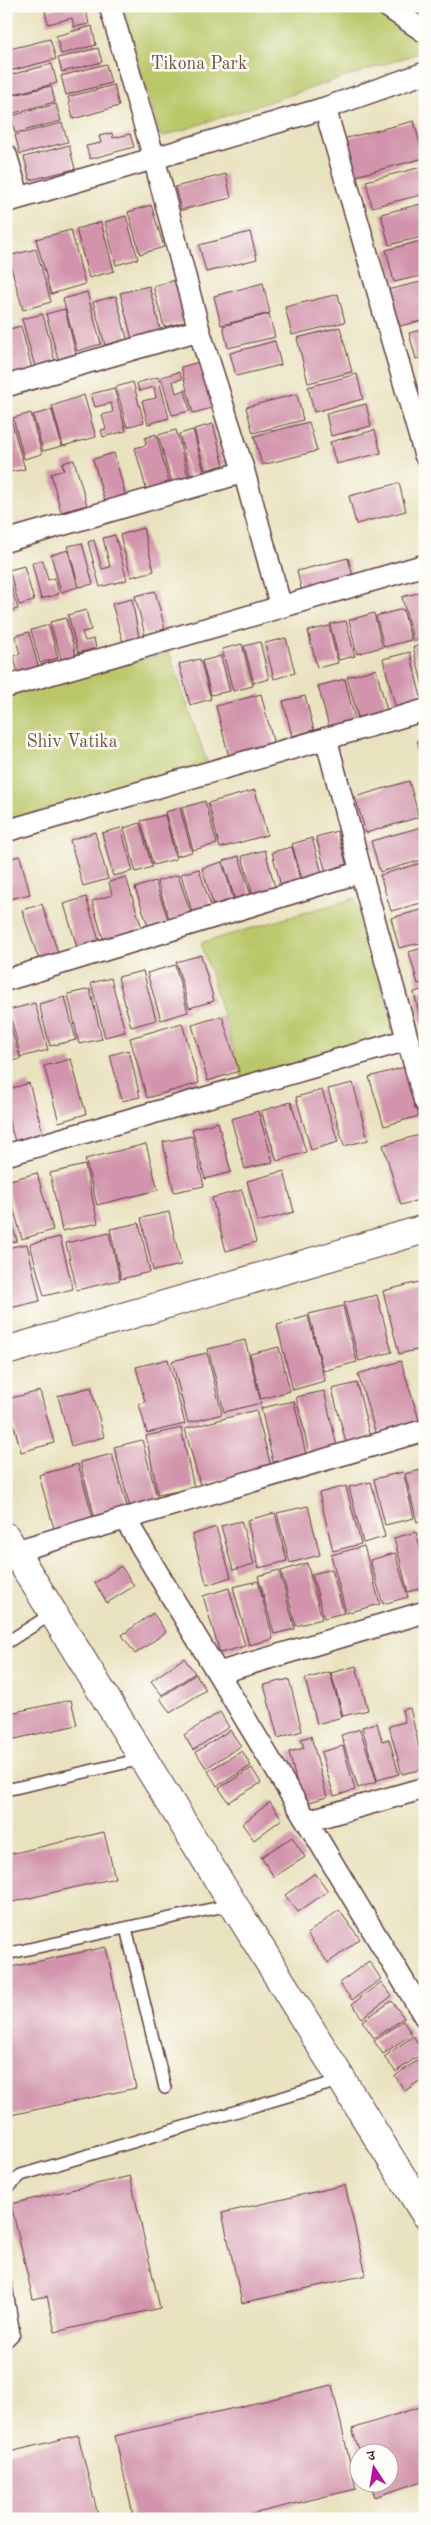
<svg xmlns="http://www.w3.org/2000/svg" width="431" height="2525" font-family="'Old Standard TT','Noto Serif Devanagari',serif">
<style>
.green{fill:#bac769;stroke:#82734a}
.building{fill:#d294ac}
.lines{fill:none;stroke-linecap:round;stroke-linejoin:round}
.service-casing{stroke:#623c41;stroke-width:14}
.minor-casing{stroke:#623c41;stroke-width:24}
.tertiary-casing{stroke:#623c41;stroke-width:30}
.service{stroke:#fff;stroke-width:11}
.minor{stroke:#fff;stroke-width:21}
.tertiary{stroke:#fff;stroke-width:28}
.labels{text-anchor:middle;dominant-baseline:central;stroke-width:5;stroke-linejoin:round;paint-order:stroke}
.park-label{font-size:18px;fill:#6c513e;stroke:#fdfcf7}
</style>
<rect width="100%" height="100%" fill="#fdfcf7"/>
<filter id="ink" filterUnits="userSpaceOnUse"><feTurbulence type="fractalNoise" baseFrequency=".02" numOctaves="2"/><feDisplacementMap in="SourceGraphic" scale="10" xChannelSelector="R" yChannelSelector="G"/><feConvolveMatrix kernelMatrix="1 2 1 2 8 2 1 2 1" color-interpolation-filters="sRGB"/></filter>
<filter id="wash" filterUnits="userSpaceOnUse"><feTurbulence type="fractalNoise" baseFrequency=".0096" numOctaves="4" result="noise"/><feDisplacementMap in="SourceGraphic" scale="20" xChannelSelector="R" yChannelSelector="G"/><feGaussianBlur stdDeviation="1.12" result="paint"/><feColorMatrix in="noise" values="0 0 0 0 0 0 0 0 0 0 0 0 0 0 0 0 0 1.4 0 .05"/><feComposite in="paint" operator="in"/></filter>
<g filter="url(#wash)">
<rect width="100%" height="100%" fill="#e9e2bf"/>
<path class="green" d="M119 6H377L425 38V51L161 137Z
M169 652 208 765 6 821V697Z
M355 898 396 1034 243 1080 201 943Z"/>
<g id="blocks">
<path class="building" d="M65 6H85L89 24 74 27 72 18 48 24 45 11Z
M92 26 96 45 61 54 56 36Z
M50 39 56 59 6 72V50Z
M98 48 102 62 62 72 58 58Z
M52 64 57 83 10 95 6 76Z
M106 64 111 83 66 95 61 76Z
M114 85 119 106 73 119 68 97Z
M51 86 55 102 10 114 6 97Z
M56 104 61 121 15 133 11 116Z
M414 121 424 158 352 177 343 139Z
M62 123 68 142 20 154 15 135Z
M112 133 113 138 130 134 134 147 90 159 86 146 101 143 99 136Z
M69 145 75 169 30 180 24 157Z
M422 167 425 194 372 207 366 181Z
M226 174 231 198 181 210 175 187Z
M425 203V236L389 245 381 214Z
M151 205 164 247 140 254 128 212Z
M126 216 138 259 116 265 105 222Z
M101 222 114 271 89 278 76 229Z
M71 230 85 284 51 294 36 239Z
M250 232 257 259 206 272 199 245Z
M425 240V275L394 282 386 250Z
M36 249 51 302 23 310 8 256Z
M180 279 192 320 164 327 153 286Z
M425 281V320L396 327 387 290Z
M263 283 270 313 221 325 214 296Z
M149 286 161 332 132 339 120 293Z
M87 292 101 344 77 351 63 299Z
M338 294 345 322 292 335 285 307Z
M116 296 127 339 105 345 93 302Z
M65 309 76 354 58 359 46 314Z
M43 314 55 362 35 367 22 319Z
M269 314 275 337 228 348 223 326Z
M21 326 33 373 6 380V330Z
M340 327 352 372 308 383 297 338Z
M425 329V356L416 359 409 333Z
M275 341 281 365 236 376 230 353Z
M425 360V377H424L420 361Z
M199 362 212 408 193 413 181 367Z
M179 372 182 379 173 381 176 393 185 390 190 411 172 415 161 377Z
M357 374 363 399 314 412 308 387Z
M158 377 169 418 148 424 142 401 156 398 154 387 139 391 137 383Z
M133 382 144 422 127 427 116 387Z
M114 388 126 431 103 437 101 430 106 429 102 415 113 412 111 403 95 407 91 394Z
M297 394 303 420 253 433 246 407Z
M84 395 96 437 63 446 52 406Z
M366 404 371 426 331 436 326 414Z
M52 410 62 446 43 451 33 415Z
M31 413 42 454 24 459 13 418Z
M11 420 25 469 6 473V421Z
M309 422 317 451 262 465 254 436Z
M213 424 224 465 205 470 194 429Z
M176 430 189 480 172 484 158 435Z
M193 430 204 472 190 475 179 434Z
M375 430 381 453 336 464 330 442Z
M156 434 170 486 147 492 135 448 146 445 145 438Z
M114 453 127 500 106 506 93 459Z
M74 460 87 505 61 512 51 474 64 470 62 463Z
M399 483 406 511 356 524 349 496Z
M143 528 154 571 131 577 120 535Z
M115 535 127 580 100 587 88 542 94 540 102 569 110 567 103 538Z
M82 543 93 584 79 587 68 546Z
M68 550 78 587 61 592 51 555Z
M348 558 355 583 303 596 297 571Z
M43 560 48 580 55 578 59 594 41 599 32 563Z
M24 566 34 601 19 605 9 570Z
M6 570 18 609 6 612Z
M155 591 165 629 145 635 135 596Z
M425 591V638L413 641 402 597Z
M132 599 139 638 123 642 112 604Z
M403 609 411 640 384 647 376 616Z
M86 610 91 630 82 632 85 641 94 639 96 648 78 653 68 615Z
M374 613 382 647 357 654 349 620Z
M66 618 76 655 61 659 50 622Z
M346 621 355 656 339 660 330 624Z
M49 625 58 658 40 663 31 630Z
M329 626 338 663 317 668 308 631Z
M29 632 39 669 18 674 14 656 20 654 15 636Z
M286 638 295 673 274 679 265 643Z
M260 642 269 679 254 683 244 646Z
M242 644 253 686 233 691 222 649Z
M425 644V690H424L413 647Z
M410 652 422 702 396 709 383 659Z
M6 654 13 674 6 676Z
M221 656 230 691 211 695 202 661Z
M200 659 211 699 190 705 179 664Z
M376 669 387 711 358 718 347 677Z
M345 679 355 720 329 727 318 686Z
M261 694 274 745 229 757 216 706Z
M305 696 314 730 292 736 283 701Z
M425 738V767H424L417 740Z
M409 781 419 817 366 833 355 797Z
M255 790 267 835 220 848 208 803Z
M205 801 217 844 193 850 182 808Z
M180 808 192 852 177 856 165 812Z
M165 815 176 859 153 865 141 821Z
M140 823 152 867 136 872 124 828Z
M425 826V859L380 872 371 841Z
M121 828 133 871 113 876 102 833Z
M337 831 348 870 327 876 316 837Z
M95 832 108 879 83 886 70 840Z
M312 838 323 877 303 883 292 844Z
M292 847 301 884 282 890 272 852Z
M265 850 276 891 253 897 242 856Z
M20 856 30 894 6 900V859Z
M239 856 251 896 235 900 223 861Z
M222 862 234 900 214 907 202 868Z
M425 862V902L391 911 380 875Z
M199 869 211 907 192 912 181 874Z
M178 875 191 914 170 921 157 881Z
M126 877 142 928 104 942 92 901 112 895 109 882Z
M155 881 169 922 149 929 135 888Z
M86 897 99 941 77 947 64 904Z
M42 904 58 953 39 960 22 910Z
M425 909V942L399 948 391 918Z
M425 947V982L418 984 409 952Z
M201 955 214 1001 189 1008 176 962Z
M175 965 188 1012 161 1020 147 973Z
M143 971 156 1020 131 1027 118 977Z
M111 978 125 1032 105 1037 91 983Z
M90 989 102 1039 79 1044 68 994Z
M425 989V1021L421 1022 414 992Z
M65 997 76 1040 50 1046 39 1004Z
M35 1003 48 1050 21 1057 9 1010Z
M6 1009 20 1059 6 1063Z
M222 1016 239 1071 208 1081 192 1025Z
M182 1023 199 1083 147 1098 130 1038Z
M129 1050 140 1097 122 1101 110 1055Z
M71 1059 86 1114 59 1122 44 1066Z
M405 1067 419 1116 384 1126 369 1077Z
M29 1083 43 1133 15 1141 6 1112V1090Z
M353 1083 368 1140 344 1146 328 1089Z
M322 1090 338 1142 311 1150 296 1097Z
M291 1102 306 1152 277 1161 261 1111Z
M258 1111 273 1162 245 1169 231 1119Z
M218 1122 231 1172 205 1179 192 1129Z
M423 1134 425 1141V1198L401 1205 383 1145Z
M192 1136 204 1186 174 1192 163 1142Z
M146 1144 158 1190 97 1205 85 1159Z
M85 1165 98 1223 62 1231 50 1173Z
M284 1171 294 1212 258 1222 247 1181Z
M37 1173 53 1230 22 1239 6 1181Z
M242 1190 256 1242 226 1251 212 1198Z
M6 1203 17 1241 6 1244Z
M169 1212 181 1265 153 1271 141 1218Z
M139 1223 150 1272 121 1279 110 1229Z
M109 1233 120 1280 77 1290 66 1243Z
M60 1237 73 1289 44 1296 30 1244Z
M27 1244 40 1301 6 1309V1248Z
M419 1282 425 1306V1348L399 1354 383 1291Z
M377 1295 392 1352 359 1361 344 1303Z
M343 1306 357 1362 323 1371 309 1314Z
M308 1316 325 1381 293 1390 277 1325Z
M245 1340 261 1403 224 1412 208 1349Z
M279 1347 290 1391 261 1399 250 1354Z
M207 1353 222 1414 188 1423 172 1361Z
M168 1359 185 1424 147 1433 139 1404 145 1402 136 1367Z
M401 1361 419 1420 376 1434 358 1374Z
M357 1383 370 1437 346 1443 332 1389Z
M91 1387 104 1437 71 1446 58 1396Z
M40 1391 54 1443 21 1452 7 1399Z
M324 1391 337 1446 309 1453 296 1397Z
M294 1401 306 1455 273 1462 261 1408Z
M256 1410 271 1466 200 1485 185 1429Z
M181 1428 194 1488 158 1495 146 1436Z
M142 1440 158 1501 130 1508 114 1447Z
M112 1454 128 1510 95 1518 80 1462Z
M78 1464 94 1521 55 1532 39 1475Z
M425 1469V1520L417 1522 405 1474Z
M403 1472 414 1518 385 1525 374 1479Z
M371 1482 385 1537 363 1543 349 1487Z
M346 1486 361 1544 333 1551 319 1493Z
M308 1506 320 1555 290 1563 277 1513Z
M275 1513 287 1561 259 1568 247 1520Z
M241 1521 254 1564 233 1570 221 1526Z
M216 1527 231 1577 207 1585 192 1535Z
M416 1532 425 1565V1587L408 1592 394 1538Z
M364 1546 380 1604 346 1613 331 1555Z
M395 1553 408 1597 383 1604 370 1560Z
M307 1563 322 1619 296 1626 281 1571Z
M121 1566 134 1586 107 1603 95 1583Z
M332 1569 344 1613 324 1618 312 1574Z
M279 1570 295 1629 274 1634 258 1576Z
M258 1581 273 1639 249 1645 233 1587Z
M229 1588 245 1646 220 1653 203 1596Z
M153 1613 166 1632 135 1654 122 1635Z
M184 1658 195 1673 162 1695 151 1681Z
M356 1666 368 1710 343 1716 331 1673Z
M330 1672 342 1717 317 1724 305 1679Z
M196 1674 206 1690 170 1713 160 1698Z
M289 1679 302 1731 278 1738 264 1685Z
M71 1700 77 1725 6 1741V1714Z
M410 1708 424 1769 402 1774 389 1726 405 1722 402 1710Z
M220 1712 229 1727 193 1750 184 1735Z
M377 1723 382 1741 389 1739 399 1774 377 1780 362 1727Z
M360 1729 377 1782 358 1788 341 1735Z
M230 1730 241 1746 206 1768 196 1752Z
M311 1736 327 1797 302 1804 289 1752 304 1748 301 1739Z
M343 1746 355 1790 334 1796 321 1752Z
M242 1751 251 1766 217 1786 208 1771Z
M252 1768 261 1783 228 1802 219 1788Z
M270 1802 282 1819 254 1840 242 1824Z
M104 1832 115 1878 8 1903 6 1855Z
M292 1837 305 1857 274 1877 261 1857Z
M315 1873 328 1891 298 1912 285 1895Z
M339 1910 360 1939 328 1963 307 1934Z
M106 1947 136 2088 6 2116V1968Z
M369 1961 381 1979 352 2000 339 1983Z
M381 1982 392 1996 362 2018 352 2004Z
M392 2001 404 2018 374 2038 362 2021Z
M403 2021 412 2034 383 2054 374 2041Z
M413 2036 424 2052 396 2072 384 2057Z
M425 2055V2077L405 2091 395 2076Z
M130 2176 160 2308 55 2332 47 2296 33 2299 11 2204Z
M345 2185 366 2275 242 2303 222 2213Z
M332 2385 356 2489 231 2519H134L115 2436Z
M425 2405V2480L375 2497 370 2482H388V2452H360L352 2429Z
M78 2435 99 2519H6V2453Z
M392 2512 394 2519H367V2518Z"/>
</g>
</g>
<g filter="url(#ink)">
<use href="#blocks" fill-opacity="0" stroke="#623c41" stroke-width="1"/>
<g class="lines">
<defs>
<path id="service" d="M6 1643 53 1613
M6 1790 142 1759
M126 1928 165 2088
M6 1954 234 1904
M6 2190 21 2175 342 2080
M6 2285 14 2334 6 2342"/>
<path id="minor" d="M110 6 154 158 199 330 244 472 281 607
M387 6 425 32
M325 108 425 455
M6 155 19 198
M6 202 325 108 425 73
M6 386 199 330
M6 541 244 472
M6 687 425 565
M326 738 361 872 425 1102
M6 831 425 710
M6 980 361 872
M6 1155 407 1040
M125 1519 425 2017
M16 1551 425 1430
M218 1673 425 1612
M307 1821 425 1788"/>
<path id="tertiary" d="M6 1351 425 1229
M6 1537 425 2214"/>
</defs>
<use href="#service" class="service-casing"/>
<use href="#minor" class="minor-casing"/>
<use href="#tertiary" class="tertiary-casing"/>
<use href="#service" class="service"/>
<use href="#minor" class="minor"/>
<use href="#tertiary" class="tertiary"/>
</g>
</g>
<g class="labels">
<g class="park-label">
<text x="199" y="64">Tikona Park</text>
<text x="72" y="742">Shiv Vatika</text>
</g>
</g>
<rect width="431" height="2525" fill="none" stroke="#fdfcf7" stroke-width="25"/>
<g transform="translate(374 2468) rotate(348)"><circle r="24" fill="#fdfcf7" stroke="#b5a4a5"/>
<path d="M0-4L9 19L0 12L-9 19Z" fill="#b5179e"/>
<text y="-8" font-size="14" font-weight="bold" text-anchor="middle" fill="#4a1f2b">उ</text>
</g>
</svg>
